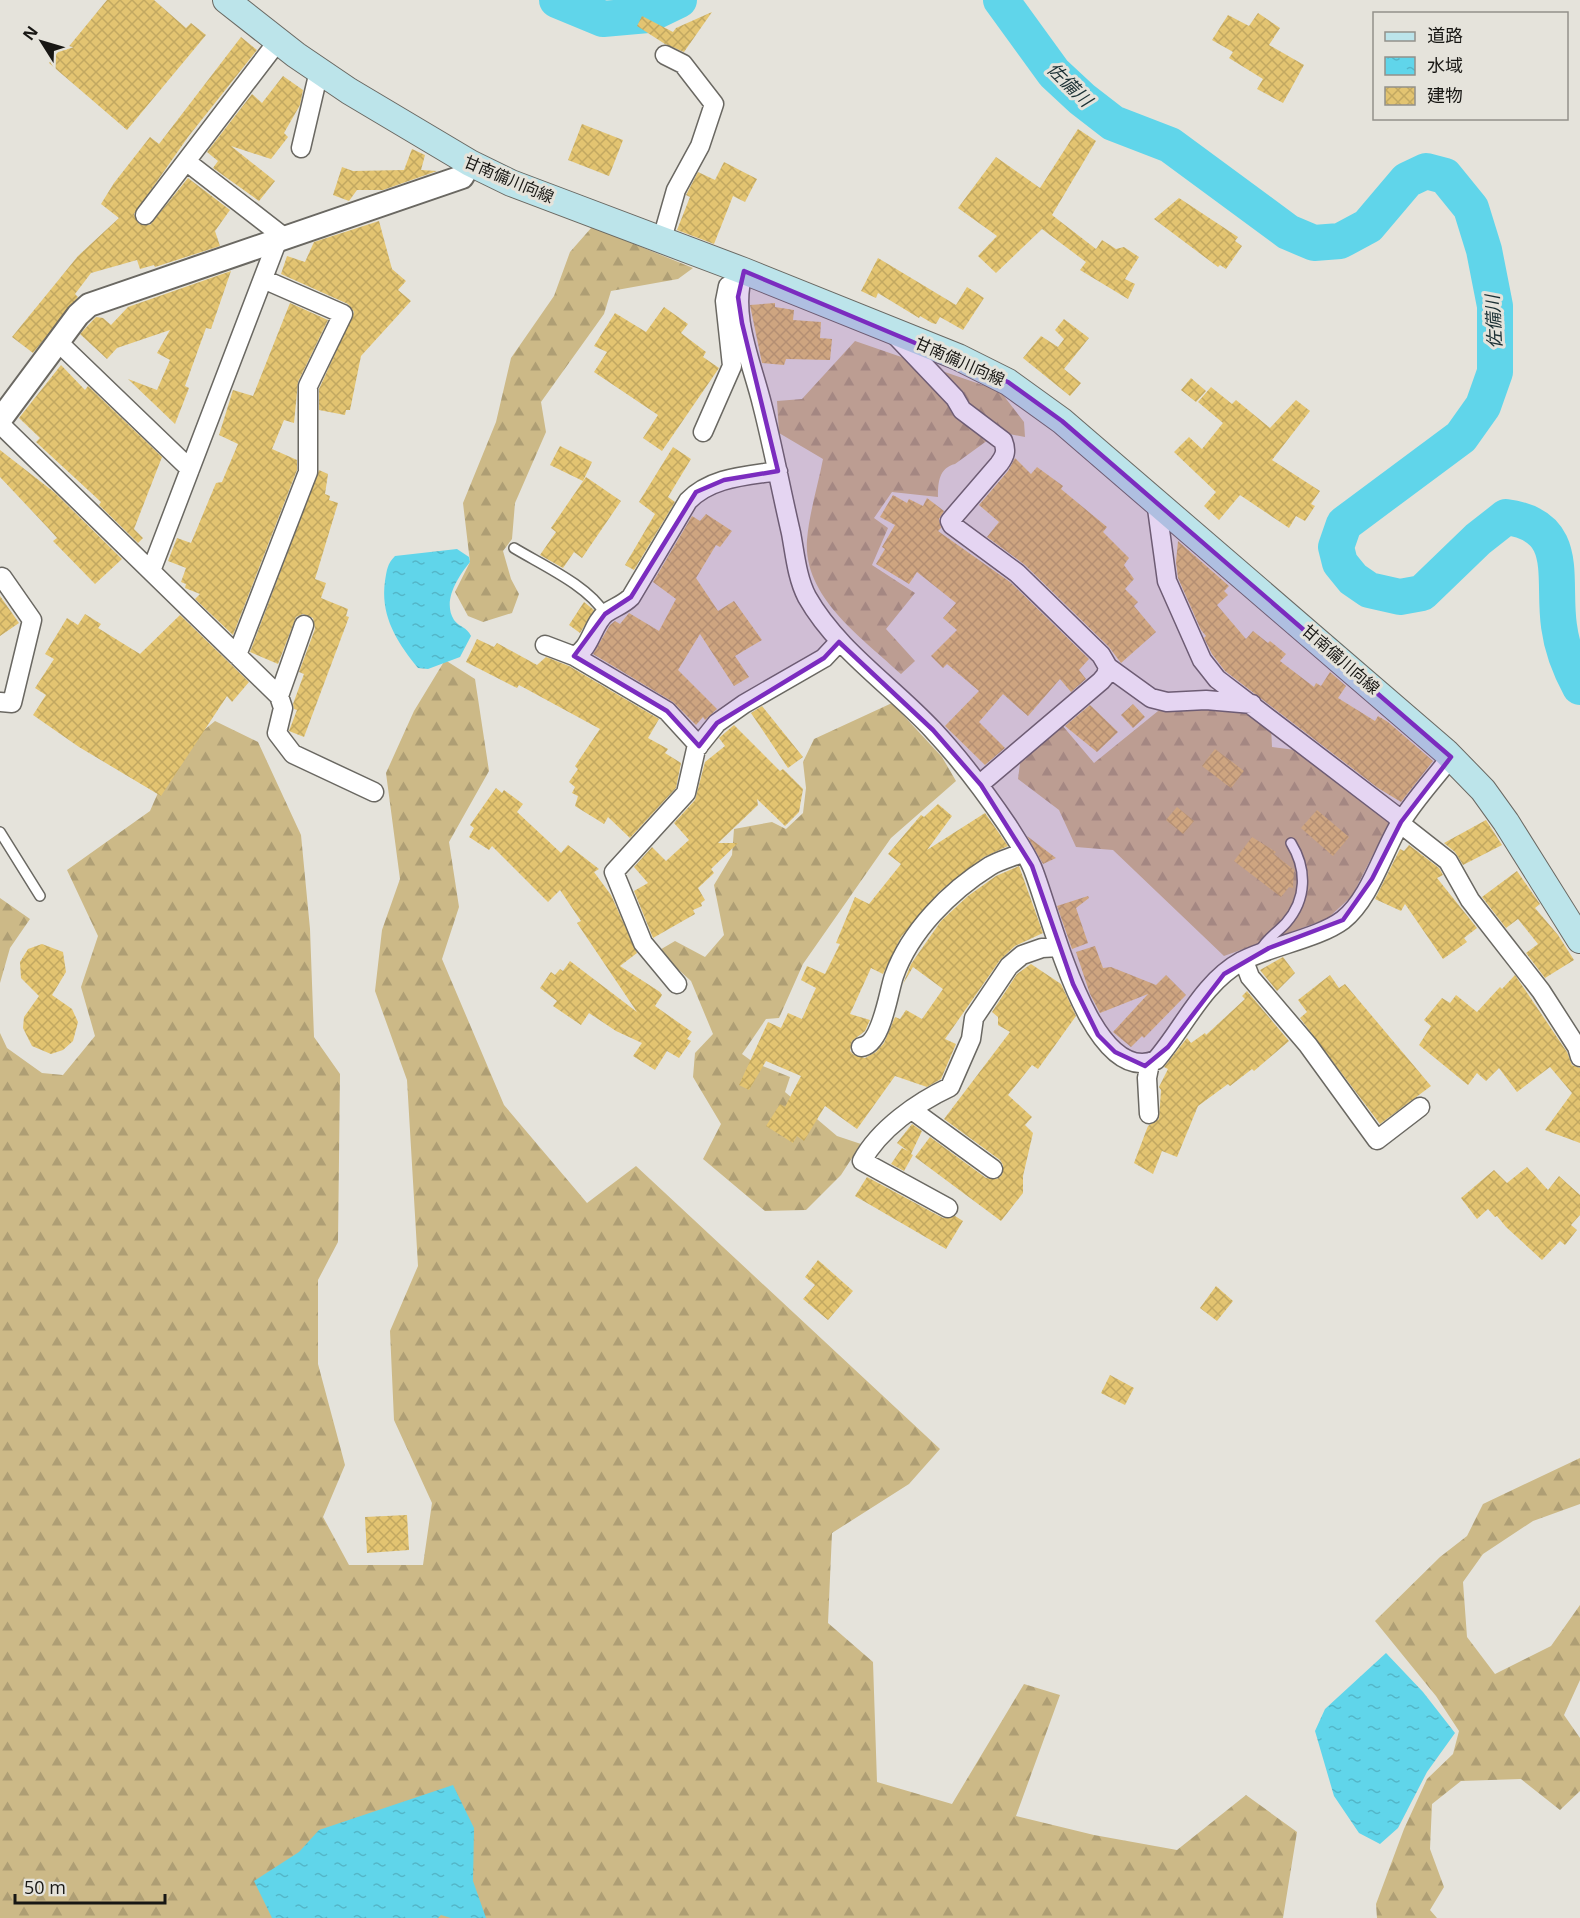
<svg xmlns="http://www.w3.org/2000/svg" width="1580" height="1918" font-family="'Open Sans','Noto Sans JP',sans-serif">
<style>
.forest{fill:url(#forest-firs)}
.water{fill:url(#water-ripples)}
.lines{fill:none;stroke-linecap:round;stroke-linejoin:round}
.river{stroke:#60d5ea;stroke-width:36}
.building{fill:url(#building-cross-hatch)}
.service-casing{stroke:#6a6862;stroke-width:12}
.minor-casing{stroke:#6a6862;stroke-width:21}
.tertiary-casing{stroke:#6a6862;stroke-width:26}
.secondary-casing{stroke:#6a6862;stroke-width:28}
.service{stroke:#fff;stroke-width:9}
.minor{stroke:#fff;stroke-width:18}
.tertiary{stroke:#fff;stroke-width:22}
.secondary{stroke:#bce4ea;stroke-width:26}
.marked{fill:#7b2cbf;fill-opacity:0.2;stroke:#7b2cbf;stroke-width:4.5;stroke-linejoin:round}
.labels{text-anchor:middle;dominant-baseline:central;stroke-width:6;stroke-linejoin:round;paint-order:stroke}
.street-label{font-size:16px;fill:#181714;stroke:#e5e3db}
.water-label{font-size:18px;font-style:italic;fill:#1b3034;stroke:#e5e3db}
</style>
<defs>
<pattern id="forest-firs" width="22" height="20" patternUnits="userSpaceOnUse" patternTransform="scale(1.5)"><rect width="22" height="20" fill="#ccb987"/><path d="M5 1l3.5 6h-7zM16 11l3.5 6h-7z" fill="#ae9e74"/></pattern>
<pattern id="water-ripples" width="26" height="14" patternUnits="userSpaceOnUse" patternTransform="scale(1.5)"><rect width="26" height="14" fill="#60d5ea"/><path d="M2 4q2-2 4 0t4 0M15 11q2-2 4 0t4 0" fill="none" stroke="#53b6c8"/></pattern>
<pattern id="building-cross-hatch" width="8" height="8" patternUnits="userSpaceOnUse" patternTransform="scale(1.5)"><rect width="8" height="8" fill="#e3c471"/><path d="M0 0l8 8M0 8l8-8" fill="none" stroke="#c2a861"/></pattern>
</defs>
<rect width="100%" height="100%" fill="#e5e3db"/>
<path class="forest" d="M592 227 693 268 678 279 611 291 604 314 541 402 546 432 515 503 512 539 503 551 511 579 519 594 512 613 483 622 468 616 455 592 470 562 463 503 496 422 511 358 554 296 570 252Z
M855 341 1000 391 1024 422 1025 437 999 432 955 464C939 468 938 482 938 497L892 492 874 518 888 528 872 565 915 593 886 629 915 661 901 674C864 639 803 598 807 540 809 514 818 485 823 459L779 433 777 401 802 399Z
M445 660 475 679 489 771 449 842 459 907 442 959 504 1105 587 1203 636 1166 940 1449 909 1484 832 1533 828 1623 873 1662 877 1782 952 1804 1024 1684 1060 1695 1016 1816 1094 1835 1177 1850 1246 1795 1297 1832 1283 1918H0V1033L7 1048 42 1073 63 1075 95 1036 81 987 98 936 67 870 150 811 175 754 215 721 258 742 301 835 310 929 314 1037 340 1074 338 1242 318 1280V1364L345 1465 323 1517 349 1565H423L432 1503 394 1420 390 1331 418 1266 407 1080 375 991 382 930 400 879 386 773 414 711Z
M892 703 942 757 956 781 891 838 803 964 779 1018 766 1019 742 1054 753 1062 790 1077 785 1092 837 1136 861 1144 841 1175 806 1210 765 1211 703 1159 721 1124 693 1077 695 1053 713 1034 691 981 658 951 675 941 705 957 724 935 714 885 732 855 734 829 772 822 786 829 803 813 806 788 803 762 814 739Z
M1163 707 1254 709 1271 727 1272 747 1303 751 1391 819 1352 896 1327 919 1224 956 1113 850 1076 847 1059 810 1018 779 1021 756 1062 725 1094 763Z
M0 898 30 919 10 948 0 983Z
M1580 1458V1504L1533 1521 1483 1554 1463 1582 1467 1637 1495 1674 1551 1646 1580 1605V1680L1564 1715 1580 1738V1791L1560 1810 1521 1779 1461 1781 1432 1804 1430 1849 1444 1887 1430 1910 1437 1918H1377L1376 1904 1404 1829 1427 1779 1453 1754 1459 1731 1436 1696 1375 1621 1440 1557 1467 1536 1483 1504Z"/>
<path class="water" d="M457 549 469 557 470 562C458 577 442 601 454 620 459 627 467 627 471 636L460 657 428 669 418 668C397 642 380 616 385 581 387 570 387 564 395 556Z
M1386 1653 1423 1692 1455 1733 1427 1772 1398 1828 1380 1844 1359 1833 1334 1796 1315 1731 1325 1709Z
M453 1785 474 1828 473 1881 486 1918H451L441 1915 438 1918H272L254 1881 299 1852 319 1830Z"/>
<g class="lines">
<path class="river" d="M557 0 603 19 648 15 679 0
M1001 0 1054 73 1082 99 1113 123 1170 145 1288 232 1314 243 1340 241 1368 226 1407 180 1426 171 1445 176 1471 208 1484 250 1495 306V372L1483 406 1461 437 1344 524 1336 547 1340 563 1353 579 1369 590 1400 597 1422 593 1478 539 1506 517C1572 526 1552 578 1559 626 1562 649 1569 667 1580 687"/>
</g>
<path class="building" d="M107 0H154L186 28 191 23 206 35 127 130 49 63 62 47 66 50Z
M712 12 684 52 665 44 637 26 642 16 673 32 676 28Z
M1258 13 1280 28 1269 45 1304 65 1283 103 1257 89 1263 79 1229 58 1233 52 1212 40 1228 15 1249 26Z
M241 37 257 50 188 137 134 214 139 224 150 225 188 178 230 210 215 231 220 246 155 267 154 265 140 269 137 260 91 273 75 294 78 297 33 353 12 337 78 256 119 218 101 204 114 183 150 137 159 144Z
M283 76 303 90 300 105 284 133 288 137 271 159 231 146 275 181 259 201 213 168 218 161 207 152 252 94 262 103Z
M582 124 623 140 609 176 568 160Z
M1078 129 1096 141 1052 215 1096 249 1102 240 1116 249 1124 247 1139 257 1125 279 1135 284 1128 299 1080 270 1086 262 1042 229 996 273 978 256 997 236 958 208 996 157 1040 188Z
M412 149 425 155 421 170 437 171 383 190H357L349 201 333 195 342 167 353 171 404 170Z
M724 162 757 179 745 202 733 196 714 244 677 230 690 197 686 195 698 172 715 180Z
M1179 198 1238 237 1235 241 1242 246 1226 269 1220 265 1218 267 1154 219Z
M379 221 392 269 406 281 398 290 411 301 361 356 350 410H346L345 415 319 410V389L354 312 348 304 281 274 287 256 305 262 314 242Z
M878 258 956 305 967 287 984 298 963 330 940 317 936 324 932 323 920 316 919 318 878 293 876 298 861 291Z
M231 271 211 329 206 328 185 386 189 388 175 424 128 379 157 390 170 360 157 353 170 330 117 348 107 359 80 334 96 317 103 318 111 325 128 307Z
M290 303 328 320 298 382 294 423 284 420 272 449 297 460V470L233 635 195 599 200 594 185 588 186 584 181 582 186 568 168 561 177 538 191 543 216 483 222 482 238 444 219 435 233 390 253 396Z
M775 303V307L794 310 793 320 821 322 820 338 832 339 830 360 786 359 784 365 762 363 750 305Z
M664 307 688 324 681 333 706 352 703 357 719 368 662 451 643 438 658 415 594 372 607 352 594 346 615 313 646 332Z
M1064 319 1089 338 1064 369 1081 383 1070 396 1023 358 1041 336 1058 347 1064 339 1055 330Z
M61 365 85 390 88 386 162 457 134 529 143 538 138 543 99 505 101 502 36 442 40 438 19 418Z
M1191 378 1206 391 1196 402 1181 390Z
M1211 387 1232 404 1236 400 1270 428 1296 400 1310 411 1272 460 1320 491 1311 504 1315 506 1305 521 1296 516 1289 528 1240 495 1219 520 1204 506 1216 492 1174 452 1189 437 1202 449 1223 423 1198 402Z
M560 446 592 462 583 481 550 465Z
M673 447 691 459 668 497 675 502 634 570 625 565 655 514 639 502Z
M0 450 54 492 122 559 95 584 53 541 57 538 49 529 0 477Z
M1015 458 1031 474 1037 467 1063 486 1061 489 1107 527 1103 532 1129 558 1124 565 1134 579 1125 589 1138 602 1134 606 1156 632 1121 663 1109 647 1025 565 987 537 999 522 979 505 1008 471Z
M319 470 328 474 325 494 330 496 329 500 338 503 315 579 326 583 321 598 348 609 346 616 349 617 304 737 289 731 297 710 294 709 293 704 304 674 299 672 315 629 313 618 303 614 296 617 278 664 250 652Z
M586 477 621 501 582 558 574 552 563 568 540 555 556 532 551 528Z
M893 495 907 503 909 499 923 506 927 498 944 511 939 519 941 528 938 531 1010 582 1089 659 1079 670 1086 679 1071 692 1060 679 1028 716 1003 694 979 722 1005 748 985 765 945 726 979 691 947 664 943 668 931 656 957 630 943 618 956 603 917 572 909 584 876 564 885 549 882 547 895 525 880 517Z
M706 514 732 531 720 547 716 545 696 578 718 611 734 601 762 640 735 656 749 677 734 686 700 634 678 670 717 709 705 720 703 717 696 725 673 702 593 654 610 625 615 621 620 624 629 613 659 631 676 599 653 582 692 516 700 521Z
M1178 541 1229 586 1224 591 1228 595 1217 605 1246 639 1253 631 1268 643 1270 641 1286 654 1280 661 1314 687 1316 683 1321 686 1330 672 1346 686 1338 698 1375 721 1378 716 1388 722 1433 761 1401 802 1378 788 1225 671 1212 654 1204 638 1206 636 1201 630 1178 578 1176 562Z
M0 596 19 623 0 636Z
M584 602 594 610 580 633 569 625Z
M85 614 101 624 98 628 140 654 180 615 249 682 232 702 227 696 161 796 79 747 33 715 46 695 35 688 54 659 45 654 67 618 78 625Z
M477 639 494 647 497 643 537 665 546 657 569 666 659 719 648 738 668 749 665 753 681 763 676 788 630 838 608 817 604 824 575 806 578 796 572 793 575 787 569 782 578 769 575 766 600 729 519 685 517 688 466 662Z
M1133 704 1145 717 1133 728 1121 715Z
M1090 705 1118 732 1097 752 1065 726Z
M762 706 803 757 788 768 751 713Z
M734 725 780 771 783 769 803 789 799 812 785 826 757 799 758 805 718 843H738L711 869 714 873 698 888 705 900 701 903 702 906 693 910 695 914 653 938 634 891 648 883 634 867 652 847 666 861 689 840 674 823 695 800 705 762 725 746 719 738Z
M1215 749 1244 771 1231 788 1202 766Z
M496 788 502 793 504 790 523 804 517 812 561 853 568 845 599 869 594 872 611 895 637 953 620 966 660 992 662 995 655 1006 692 1032 687 1039 691 1041 679 1058 667 1051 655 1070 633 1056 642 1043 616 1031 589 1013 581 1025 553 1006 557 1001 540 988 551 972 555 975 560 969 563 971 570 961 637 1012 577 923 581 921 560 890 548 902 492 846 489 850 469 837 474 828 470 825Z
M938 804 952 816 927 850 985 813 1008 846 984 857 939 892 901 937 883 974 871 968 850 1014 870 1020 865 1031 852 1041 850 1051 854 1055 865 1058 876 1052 884 1043 895 1017 900 1019 906 1010 922 1019 943 989 913 967 903 984 911 964 941 921 968 896 996 876 1019 866 1043 933 1015 946 1000 960 945 1039 956 1044 941 1079 927 1087 895 1076 857 1129 825 1106 804 1141 797 1136 793 1143 766 1126 780 1104 785 1107 801 1076 766 1061 749 1090 739 1085 768 1022 781 1028 788 1013 802 1019 816 988 801 980 807 966 825 974 840 944 836 943 855 897 869 904 901 864 888 854 921 815 924 817Z
M1177 807 1194 821 1183 834 1166 820Z
M1317 810 1349 837 1333 856 1301 828Z
M1486 820 1502 845 1463 865 1455 852 1444 843Z
M1027 836 1056 858 1043 864Z
M1252 837 1276 852 1274 854 1294 870 1293 888 1289 887 1281 897 1234 861Z
M1409 845 1439 868 1443 875 1437 878 1477 928 1464 938 1467 942 1443 959 1405 904 1401 911 1375 899 1400 849 1404 851Z
M1517 871 1540 904 1535 908 1558 935 1574 960 1545 978 1526 953 1538 944 1518 919 1506 928 1482 897Z
M1088 896 1089 898 1076 908 1088 943 1072 949 1057 906Z
M42 944 63 952 66 972 52 995 72 1009 78 1022 73 1041 63 1050 51 1054 32 1046 23 1028 24 1017 39 996 21 978 20 962 28 949Z
M1095 946 1103 968 1111 967 1156 985 1166 975 1186 995 1144 1038 1142 1036 1131 1047 1113 1032 1148 994 1100 1013 1090 994 1076 952Z
M1283 957 1295 973 1277 991 1260 970Z
M1031 964 1061 984 1076 1016 1038 1069 1032 1065 1008 1095 1032 1117 1025 1125 1033 1133 1023 1176V1193L1001 1221 915 1157 930 1137 986 1178 997 1179 1002 1175 1003 1165 1000 1160 944 1119 1010 1032 998 1025V1017L992 1012 1017 974Z
M1330 975 1339 988 1345 984 1431 1086 1380 1124 1300 1018 1307 1012 1298 1000Z
M1515 975 1567 1052 1572 1065 1580 1068V1143L1545 1130 1572 1093 1550 1067 1517 1092 1499 1068 1486 1081 1477 1073 1468 1085 1419 1045 1431 1026 1424 1020 1442 998 1450 1003 1456 995 1477 1012 1500 987 1502 989Z
M1247 991 1289 1041 1254 1071 1252 1069 1230 1086 1228 1084 1198 1106 1177 1157 1162 1151 1153 1174 1134 1163 1148 1126 1159 1119 1161 1090 1159 1087 1168 1069 1164 1067 1187 1038 1191 1043 1205 1033 1206 1035 1245 999 1242 996Z
M912 1124 922 1131 911 1154 913 1155 904 1171 891 1164 902 1148 908 1151 897 1143Z
M1527 1167 1548 1190 1559 1176 1580 1195V1215L1571 1225 1577 1230 1565 1245 1560 1241 1542 1260 1506 1227 1497 1216 1495 1217 1488 1209 1477 1219 1461 1198 1494 1170 1507 1183Z
M867 1177 943 1218 955 1216 963 1221 946 1249 855 1196Z
M818 1260 853 1291 828 1320 803 1299 815 1285 805 1277Z
M1216 1286 1233 1301 1217 1321 1200 1308Z
M1110 1375 1134 1388 1125 1405 1101 1393Z
M407 1515 409 1550 367 1553 365 1517Z"/>
<g class="lines">
<defs>
<path id="service" d="M514 548C542 565 589 586 605 614
M0 832 40 896
M1260 951C1266 939 1277 933 1286 923 1307 899 1307 869 1291 843"/>
<path id="minor" d="M301 148 319 71
M145 215 278 41
M662 239 676 190 700 146 714 104 683 64 665 55
M744 271C729 313 752 363 762 404 773 447 781 490 791 533 795 554 797 578 807 597 837 650 892 686 933 730 961 760 985 792 1008 826 1016 839 1026 853 1032 867 1050 908 1089 1089 1156 1060 1184 1028 1202 983 1242 961 1271 946 1319 938 1343 920 1370 899 1383 851 1401 822 1415 799 1434 779 1451 757
M896 336 955 398 962 410 1003 441C1007 451 1005 456 999 464L950 521 952 525 1017 573 1101 655 1108 667 1151 698 1167 702 1206 700 1252 704
M58 342 190 469
M0 424 279 696 283 708 277 733 293 754 374 792
M703 432 732 366 725 301 728 286H737
M1156 501 1167 581 1202 660 1217 679 1395 815 1406 828 1448 861 1470 900 1541 991 1577 1047 1580 1057
M151 571 280 234 187 162
M545 645 574 656 667 711 699 746
M237 655 308 472V386L343 314 263 279
M574 656C591 649 592 624 606 613 615 607 623 605 631 597L688 501C711 477 746 476 778 471
M279 696 304 625
M0 702 12 703 32 620 2 577
M980 784 1101 681 1106 675 1108 667
M1244 961 1250 977 1308 1045 1377 1140 1420 1107
M677 984 643 943 614 872 686 793 696 749 717 723 744 704 824 658 839 642
M861 1047C882 1045 888 993 894 976 910 931 950 891 990 866 1000 860 1013 857 1024 852
M912 1110 993 1169
M1149 1114 1147 1078 1150 1063
M948 1208 862 1161C879 1129 918 1102 950 1087L971 1039 974 1018 1009 966 1022 955 1042 948 1059 947"/>
<path id="tertiary" d="M0 420 78 315 89 305 462 177 470 163"/>
<path id="secondary" d="M226 0 296 55 349 91 470 163 511 183 744 271 958 357 1008 382 1062 421 1446 752 1483 790 1506 822 1580 940"/>
</defs>
<use href="#service" class="service-casing"/>
<use href="#minor" class="minor-casing"/>
<use href="#tertiary" class="tertiary-casing"/>
<use href="#secondary" class="secondary-casing"/>
<use href="#service" class="service"/>
<use href="#minor" class="minor"/>
<use href="#tertiary" class="tertiary"/>
<use href="#secondary" class="secondary"/>
</g>
<path class="marked" d="M744 271 1008 382 1062 421 1451 757 1401 822 1372 879 1343 920 1269 948 1224 974 1168 1047 1145 1066 1115 1052 1098 1035 1073 984 1032 866 981 785 933 730 839 642 824 658 717 723 699 746 667 711 574 656 605 614 631 597 696 492 724 480 778 471 742 323 738 297Z"/>
<g class="labels">
<g class="street-label">
<text transform="translate(509 179) rotate(23)">甘南備川向線</text>
<text transform="translate(960 361) rotate(24)">甘南備川向線</text>
<text transform="translate(1341 659) rotate(41)">甘南備川向線</text>
</g>
<g class="water-label">
<text transform="translate(1070 84) rotate(44)">佐備川</text>
<text transform="translate(1493 322) rotate(-93)">佐備川</text>
</g>
</g>
<rect x="1373" y="12" width="195" height="108" fill="#e5e3db" stroke="#93918b" stroke-width="1.5"/>
<rect x="1385" y="32" width="30" height="9" fill="#bce4ea" stroke="#93918b" stroke-width="1.5"/>
<text x="1427" y="42" font-size="18" fill="#181714">道路</text>
<rect x="1385" y="57" width="30" height="18" fill="url(#water-ripples)" stroke="#93918b" stroke-width="1.5"/>
<text x="1427" y="72" font-size="18" fill="#181714">水域</text>
<rect x="1385" y="87" width="30" height="18" fill="url(#building-cross-hatch)" stroke="#93918b" stroke-width="1.5"/>
<text x="1427" y="102" font-size="18" fill="#181714">建物</text>
<g transform="translate(42 42) rotate(307)" stroke="#e5e3db" stroke-width="4.5" paint-order="stroke">
<path d="M0-4.5L10 22L0 15L-10 22Z" fill="#181714"/>
<text y="-9" font-size="16" font-weight="bold" text-anchor="middle" fill="#181714">N</text>
</g>
<path d="M15 1894v9h150v-9" fill="none" stroke="#181714" stroke-width="3"/>
<text x="24" y="1894" font-size="18" fill="#181714" stroke="#e5e3db" stroke-width="4.5" paint-order="stroke">50 m</text>
</svg>
